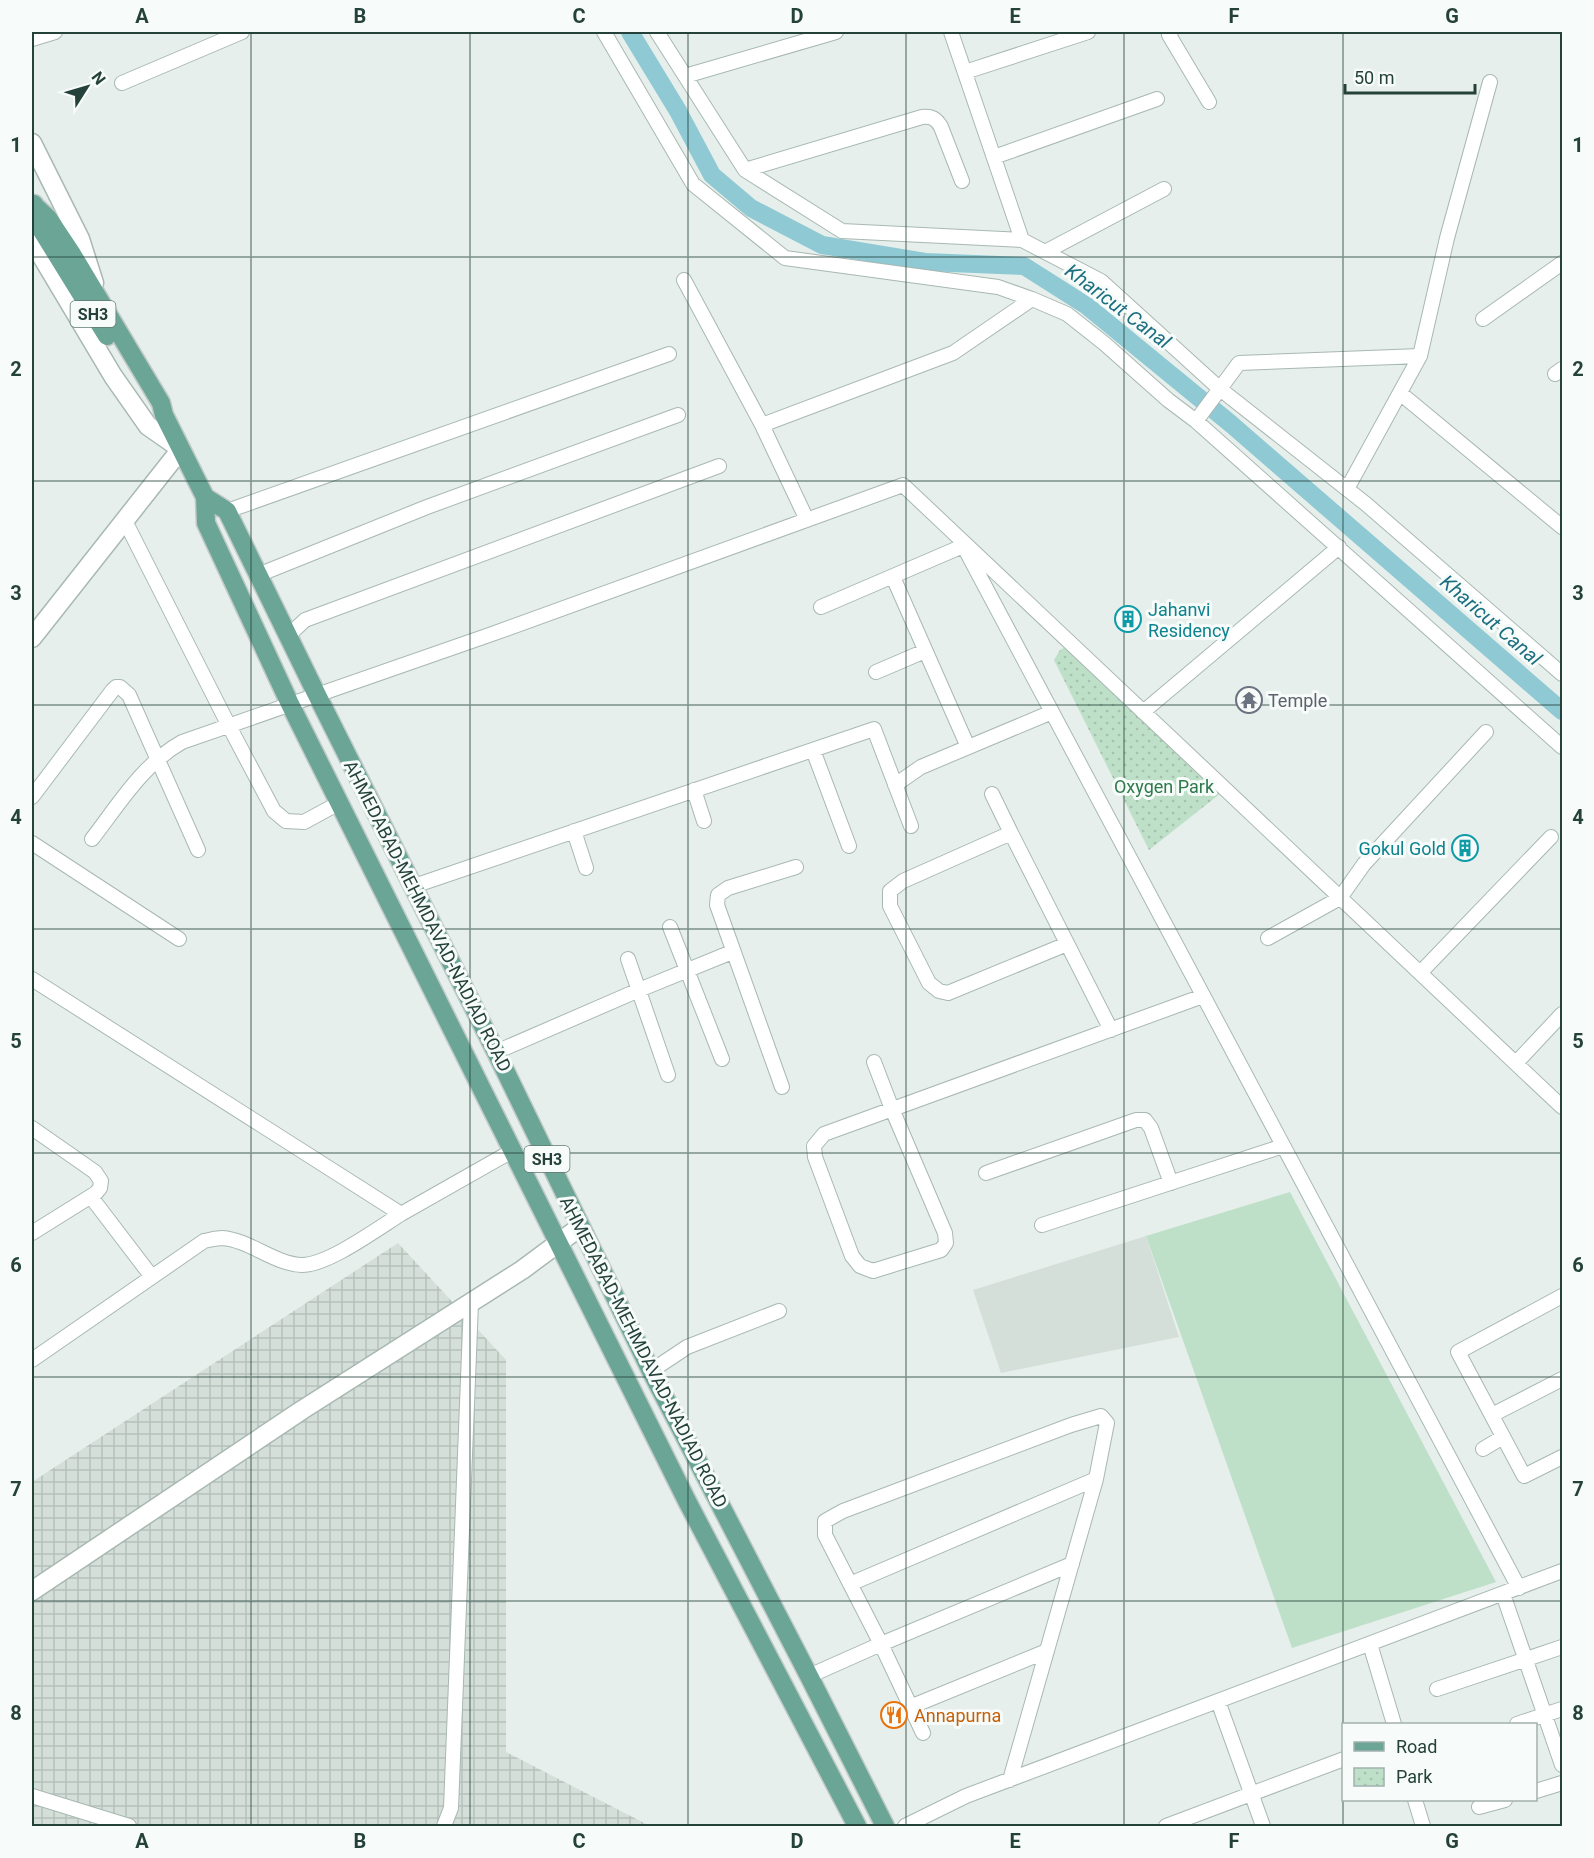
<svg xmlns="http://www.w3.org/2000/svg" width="1594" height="1858" font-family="Roboto,sans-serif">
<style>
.built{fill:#d4dfda}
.industrial{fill:url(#industrial-grid)}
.grass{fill:#bfe0c8}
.park{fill:url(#park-dots)}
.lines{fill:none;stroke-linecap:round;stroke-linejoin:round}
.canal{stroke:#8ec9d4;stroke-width:18}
.minor-casing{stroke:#a8b8b2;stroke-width:16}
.tertiary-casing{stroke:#a8b8b2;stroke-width:21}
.primary-casing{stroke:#c2cac8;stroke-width:21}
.minor{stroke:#fff;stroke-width:14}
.tertiary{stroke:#fff;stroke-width:18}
.primary{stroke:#6aa596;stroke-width:18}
.grid{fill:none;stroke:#24423a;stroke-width:1.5;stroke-opacity:0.55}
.labels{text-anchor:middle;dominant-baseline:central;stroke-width:6;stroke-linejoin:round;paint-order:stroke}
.shield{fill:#f7fbf9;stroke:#637a73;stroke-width:1.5}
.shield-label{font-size:16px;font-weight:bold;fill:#24423a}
.culture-label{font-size:18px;fill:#0d838f;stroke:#f7fbf9;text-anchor:start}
.worship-label{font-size:18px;fill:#5b616d;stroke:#f7fbf9;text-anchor:start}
.park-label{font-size:18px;fill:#2d7a4b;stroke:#f7fbf9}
.street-label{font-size:18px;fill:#24423a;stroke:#f7fbf9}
.food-label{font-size:18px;fill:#c56008;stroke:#f7fbf9;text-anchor:start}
.water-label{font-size:20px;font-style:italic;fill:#1c6f80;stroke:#f7fbf9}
.neatline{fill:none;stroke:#24423a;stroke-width:2}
.grid-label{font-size:20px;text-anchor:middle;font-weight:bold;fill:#24423a}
</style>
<defs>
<pattern id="industrial-grid" width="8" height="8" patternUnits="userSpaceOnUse" patternTransform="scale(1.5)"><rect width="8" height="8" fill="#d4dfda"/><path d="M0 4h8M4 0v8" fill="none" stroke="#b6c1bc"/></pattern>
<pattern id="park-dots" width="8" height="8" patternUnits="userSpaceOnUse" patternTransform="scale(1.5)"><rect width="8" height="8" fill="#bfe0c8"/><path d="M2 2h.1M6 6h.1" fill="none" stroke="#a4c1ad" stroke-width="1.8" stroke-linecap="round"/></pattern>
</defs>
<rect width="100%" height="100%" fill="#e6efeb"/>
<path class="built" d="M1146 1236 1179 1337 1001 1373 973 1290Z"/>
<path class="industrial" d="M398 1243 506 1360V1752L650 1826H32V1482Z"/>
<path class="grass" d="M1290 1192 1496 1582 1292 1648 1146 1236Z"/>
<path class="park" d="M1071 644 1226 789 1149 850 1054 660 1060 650Z"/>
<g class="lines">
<path class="canal" d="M630 32 678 111 712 175 751 208 822 245 925 262 1024 266 1087 306 1231 424 1562 711"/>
<defs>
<path id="minor" d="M604 32 693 184 785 258 998 287 1032 299 1067 314 1105 344 1168 400 1196 421 1562 747
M657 32 745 170 842 231 1022 240
M951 32 1022 240 1101 281 1220 389 1366 504 1562 674
M1171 32 1169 35 1209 102
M32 39 55 32
M965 72 1088 32
M685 76 836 32
M122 83 242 32
M994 157 1157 99
M745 170 922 117C931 116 936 118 941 127L962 181
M1045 252 1164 189
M684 280 762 425 807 520
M1483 319 1562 263
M1555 374 1562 369
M1400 393 1562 527
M1196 421 1239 363 1420 356
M762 425 953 353 1032 299
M1347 489 1420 356 1447 238 1490 82
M227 511 669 354
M124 519 229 726 274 811 286 821 304 822 339 803
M964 547 1519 1588
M258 575 427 507 678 415
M893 577 968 747
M821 607 963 546
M289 635 305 620 719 466
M876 672 925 651
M1143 712 1339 547
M813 750 849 846
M895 785 921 767 1052 712
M694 790 704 821
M992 794 1011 833
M32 797 112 691 116 687H120L129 695 198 850
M574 831 586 868
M92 839C119 804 143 764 182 742L492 634 903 485 1562 1107
M32 843 179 939
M414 886 874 729 911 826
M670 927 722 1059
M1268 938 1340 898 1364 864 1486 732
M1067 944 948 993 939 991 929 983 890 906V891L903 881 1011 833 1111 1030
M628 959 668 1075
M1420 973 1551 837
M32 979 401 1214 512 1151
M496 1052 639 990 732 952
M874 1062 892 1109 945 1233 946 1243 941 1250 873 1271 860 1266 852 1256 815 1157 814 1146 824 1134 1203 996
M1516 1063 1562 1014
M782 1087 717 905 718 895 728 888 796 867
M32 1128 95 1172 101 1181 100 1188 96 1193 32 1233
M986 1173 1136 1120H1145L1151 1128 1171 1183
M91 1197 152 1277
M1042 1225 1283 1146
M1562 1296 1458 1352 1524 1476 1562 1457
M32 1360 204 1241C210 1240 216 1238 222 1238 250 1240 274 1264 302 1265 328 1265 377 1229 401 1214
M651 1371 687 1347 779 1311
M1492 1415 1562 1379
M1483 1449 1503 1437
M850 1584 1096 1479
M1503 1594 1562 1765
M1370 1644 1394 1724
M809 1676 881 1644 923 1733
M1437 1689 1562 1647
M1218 1701 1263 1826
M910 1707 1047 1651
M1517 1724 1562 1709
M1010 1780 1096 1479 1107 1423 1101 1416 1071 1425 843 1511 825 1521V1535L881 1644 1072 1564
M1536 1791 1562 1783
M32 1796 129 1826
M1415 1800 1423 1826
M1479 1807 1505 1800
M444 1826 451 1808 471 1303
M905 1826 966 1796 1562 1571
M1166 1826 1344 1759"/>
<path id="tertiary" d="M32 143 80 239 94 283
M32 240 113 376 148 426 181 449 32 638
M32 1591 302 1410 522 1270 580 1227"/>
<path id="primary" d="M34 204 39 226 107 336
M35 206 48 218 72 254 161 403 164 415 205 497 206 523 290 704 687 1501 857 1826
M205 497 227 511 317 695 496 1052 651 1371 809 1676 885 1826"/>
</defs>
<use href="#minor" class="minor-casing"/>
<use href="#tertiary" class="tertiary-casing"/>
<use href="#primary" class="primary-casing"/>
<use href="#minor" class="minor"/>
<use href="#tertiary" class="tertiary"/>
<use href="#primary" class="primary"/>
</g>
<path class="grid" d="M251 32V1826M470 32V1826M688 32V1826M906 32V1826M1124 32V1826M1343 32V1826M32 257H1562M32 481H1562M32 705H1562M32 929H1562M32 1153H1562M32 1377H1562M32 1601H1562"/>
<defs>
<symbol id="building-ring" viewBox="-11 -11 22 22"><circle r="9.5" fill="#f7fbf9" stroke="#0f9aa8" stroke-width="1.5"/><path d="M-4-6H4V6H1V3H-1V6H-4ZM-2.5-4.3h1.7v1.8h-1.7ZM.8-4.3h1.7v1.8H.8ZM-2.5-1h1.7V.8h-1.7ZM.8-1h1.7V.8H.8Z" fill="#0f9aa8"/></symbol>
<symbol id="temple-ring" viewBox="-11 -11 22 22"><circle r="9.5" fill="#f7fbf9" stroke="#6b7280" stroke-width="1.5"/><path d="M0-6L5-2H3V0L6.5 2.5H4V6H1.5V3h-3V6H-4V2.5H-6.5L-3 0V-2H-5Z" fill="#6b7280"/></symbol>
<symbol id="restaurant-ring" viewBox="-11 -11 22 22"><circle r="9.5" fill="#f7fbf9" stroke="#e8710a" stroke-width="1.5"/><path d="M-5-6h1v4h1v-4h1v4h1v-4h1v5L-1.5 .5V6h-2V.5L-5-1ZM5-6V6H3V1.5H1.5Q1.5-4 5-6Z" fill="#e8710a"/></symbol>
</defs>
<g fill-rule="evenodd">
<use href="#building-ring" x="1113" y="604" width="30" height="30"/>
<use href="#temple-ring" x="1234" y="685" width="30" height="30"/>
<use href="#building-ring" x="1450" y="833" width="30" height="30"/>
<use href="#restaurant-ring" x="879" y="1700" width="30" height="30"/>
</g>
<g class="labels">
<g class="shield">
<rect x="70.5" y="301" width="45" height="26" rx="4.5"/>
<rect x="524.5" y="1146" width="45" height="26" rx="4.5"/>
</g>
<g class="shield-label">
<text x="93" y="314">SH3</text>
<text x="547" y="1159">SH3</text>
</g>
<g class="culture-label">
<text x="1148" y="609">Jahanvi<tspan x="1148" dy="21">Residency</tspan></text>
<text x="1446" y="848" text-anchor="end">Gokul Gold</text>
</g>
<g class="worship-label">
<text x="1268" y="700">Temple</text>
</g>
<g class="park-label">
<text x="1164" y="786">Oxygen Park</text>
</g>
<g class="street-label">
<text transform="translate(428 916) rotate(63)">AHMEDABAD-MEHMDAVAD-NADIAD ROAD</text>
<text transform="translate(644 1352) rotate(63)">AHMEDABAD-MEHMDAVAD-NADIAD ROAD</text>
</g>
<g class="food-label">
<text x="914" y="1715">Annapurna</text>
</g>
<g class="water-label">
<text transform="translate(1118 306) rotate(37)">Kharicut Canal</text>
<text transform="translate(1491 620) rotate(41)">Kharicut Canal</text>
</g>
</g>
<rect width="1594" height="1858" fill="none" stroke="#f7fbf9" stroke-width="66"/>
<rect x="1342" y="1723" width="195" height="78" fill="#f7fbf9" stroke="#a3b1ad" stroke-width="1.5"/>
<rect x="1354" y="1742" width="30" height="9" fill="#6aa596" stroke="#a3b1ad" stroke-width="1.5"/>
<text x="1396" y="1753" font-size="18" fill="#24423a">Road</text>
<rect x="1354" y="1768" width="30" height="18" fill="url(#park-dots)" stroke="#a3b1ad" stroke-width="1.5"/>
<text x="1396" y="1783" font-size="18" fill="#24423a">Park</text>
<g transform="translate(87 87) rotate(53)" stroke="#f7fbf9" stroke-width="4.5" paint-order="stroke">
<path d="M0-4.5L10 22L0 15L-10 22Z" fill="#24423a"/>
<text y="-9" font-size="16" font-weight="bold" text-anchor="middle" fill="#24423a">N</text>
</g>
<path d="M1345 84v9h130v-9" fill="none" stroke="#24423a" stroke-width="3"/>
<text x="1354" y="84" font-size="18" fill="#24423a" stroke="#f7fbf9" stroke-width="4.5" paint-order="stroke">50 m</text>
<rect x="33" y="33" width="1528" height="1792" class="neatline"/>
<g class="grid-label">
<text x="142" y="23">A</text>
<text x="360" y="23">B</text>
<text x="579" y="23">C</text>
<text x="797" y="23">D</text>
<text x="1015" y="23">E</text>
<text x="1234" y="23">F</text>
<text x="1452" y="23">G</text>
<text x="16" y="152">1</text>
<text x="1578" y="152">1</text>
<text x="16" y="376">2</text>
<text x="1578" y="376">2</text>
<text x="16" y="600">3</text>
<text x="1578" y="600">3</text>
<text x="16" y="824">4</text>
<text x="1578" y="824">4</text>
<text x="16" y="1048">5</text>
<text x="1578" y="1048">5</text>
<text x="16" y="1272">6</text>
<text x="1578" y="1272">6</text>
<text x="16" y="1496">7</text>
<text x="1578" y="1496">7</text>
<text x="16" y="1720">8</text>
<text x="1578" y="1720">8</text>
<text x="142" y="1848">A</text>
<text x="360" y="1848">B</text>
<text x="579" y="1848">C</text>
<text x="797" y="1848">D</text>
<text x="1015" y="1848">E</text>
<text x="1234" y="1848">F</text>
<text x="1452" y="1848">G</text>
</g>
</svg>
